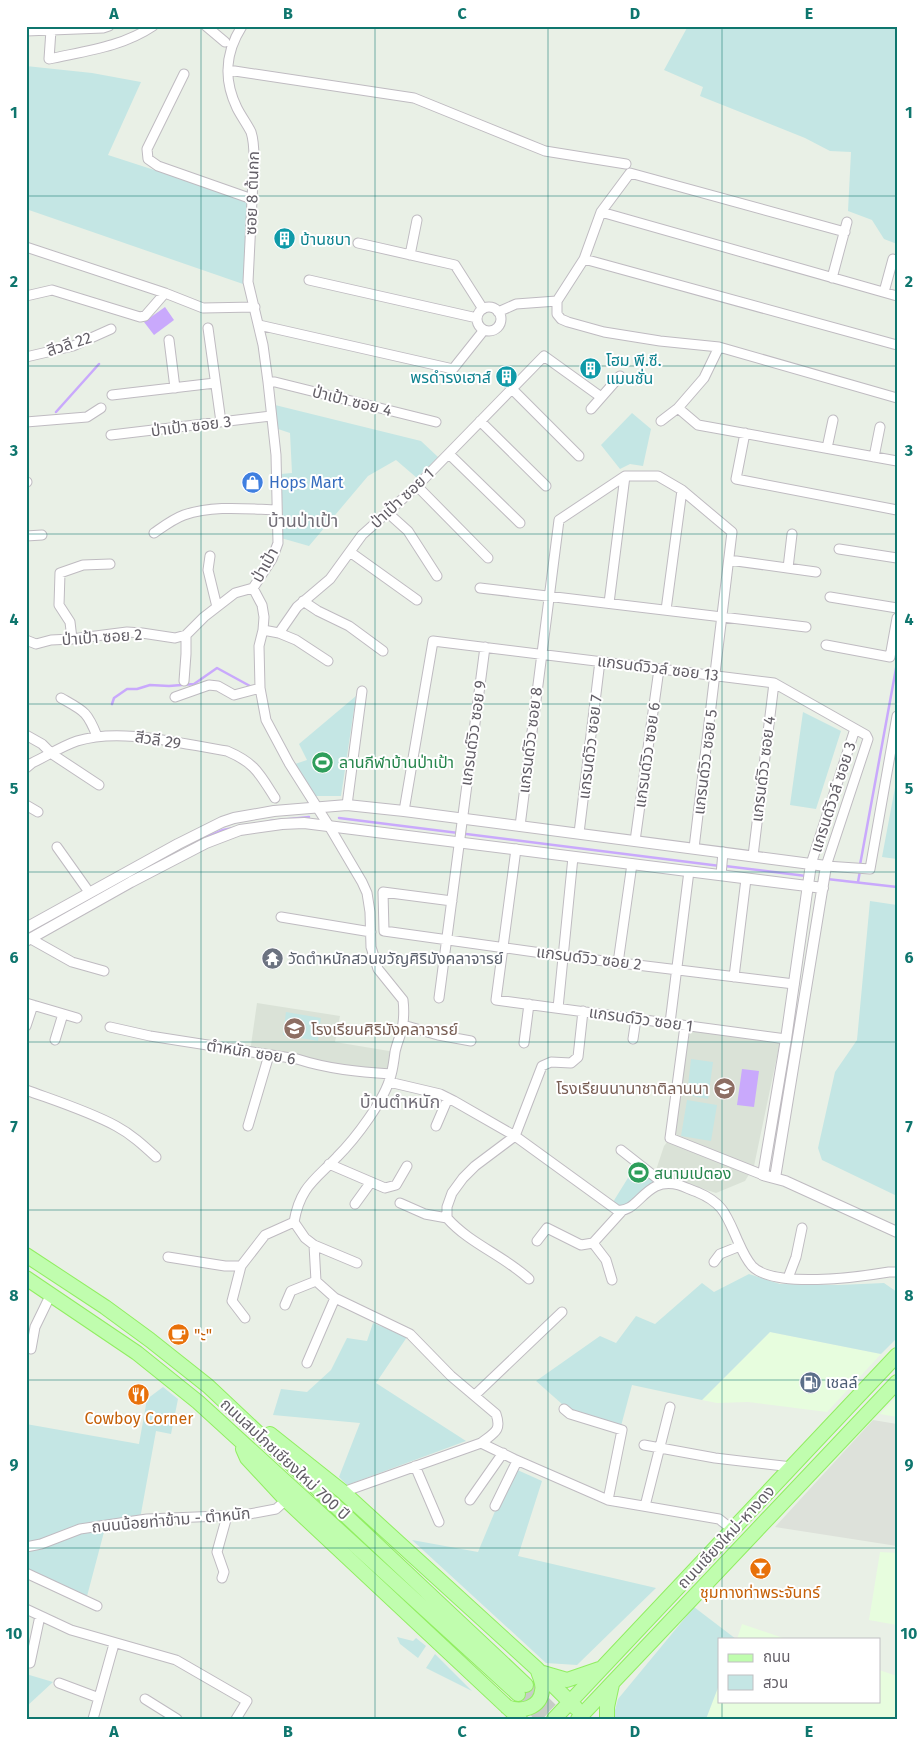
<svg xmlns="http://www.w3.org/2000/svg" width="923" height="1745" font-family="'Fira Sans','Noto Sans Thai',sans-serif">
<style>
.commercial{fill:#e7fdde}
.industrial{fill:#dde1da}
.education{fill:#dae2d7}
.green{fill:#c4e6e4}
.water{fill:#c9a9fc}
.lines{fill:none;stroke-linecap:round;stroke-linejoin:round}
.stream{stroke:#c9a9fc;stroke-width:2.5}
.primary-tunnel{stroke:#c7ccc6;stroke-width:14;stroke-dasharray:14 7;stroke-linecap:butt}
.minor-casing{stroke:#bfbbc1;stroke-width:11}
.tertiary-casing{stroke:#bfbbc1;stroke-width:12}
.primary-casing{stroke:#91ee61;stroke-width:16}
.minor{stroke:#fff;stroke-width:9}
.tertiary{stroke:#fff;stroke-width:10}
.primary{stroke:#c0fdae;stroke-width:14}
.grid{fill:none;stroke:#0f766e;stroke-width:1;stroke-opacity:0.55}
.labels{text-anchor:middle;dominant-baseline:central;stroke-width:4;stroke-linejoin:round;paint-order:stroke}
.street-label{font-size:16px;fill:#625e66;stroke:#fff}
.culture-label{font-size:16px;fill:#0d838f;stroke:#fff;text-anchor:start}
.shop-label{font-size:16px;fill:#366cbe;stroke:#fff;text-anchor:start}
.leisure-label{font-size:16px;fill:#27864d;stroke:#fff;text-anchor:start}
.worship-label{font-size:16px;fill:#5b616d;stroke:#fff;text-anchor:start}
.education-label{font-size:16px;fill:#785e54;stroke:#fff;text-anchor:start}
.food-label{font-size:16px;fill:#c56008;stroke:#fff}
.service-label{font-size:16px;fill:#4e5e75;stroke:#fff;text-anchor:start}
.neighbourhood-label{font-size:18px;fill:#736f78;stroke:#fff}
.neatline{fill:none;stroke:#0f766e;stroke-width:2}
.grid-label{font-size:16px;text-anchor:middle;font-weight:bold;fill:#0f766e}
</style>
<rect width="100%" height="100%" fill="#e9f0e6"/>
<path class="commercial" d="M770 1332 881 1354 827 1412 748 1402 717 1403 702 1400Z
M897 1396V1417L880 1414Z
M880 1552 897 1553V1625L869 1620Z
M742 1624 786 1639H737Z
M879 1670 897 1676V1719H706L719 1685V1701H879Z"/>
<path class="industrial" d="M873 1420 897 1424V1546L775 1527Z"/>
<path class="education" d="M257 1003 340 1016 335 1042 395 1052 388 1076 250 1052Z
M690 1030 780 1042 754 1166 745 1181 716 1193 655 1173 664 1146 673 1135Z"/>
<path class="green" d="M688 26H897V244L884 239 872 220 848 211 851 152 830 151 805 138 700 96 703 87 664 70Z
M26 66 92 73 141 82 108 155 250 201 243 284 26 209Z
M275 405 421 441 438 457 417 478 396 460 368 476 309 546 281 538 283 521 281 474 292 473 290 433 278 429Z
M632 413 651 429 643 466 630 464 620 469 601 445Z
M356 696 341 796H314L295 764 307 760 299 744Z
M803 712 841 731 816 809 790 805Z
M897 777V859L882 857Z
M870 901 897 905V1196L822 1160 818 1148 835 1072 857 1040Z
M286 1012 321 1018 318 1041 283 1035Z
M691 1059 713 1062 708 1099 687 1095Z
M687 1100 717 1105 711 1141 681 1136Z
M636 1165 656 1181C642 1186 636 1200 623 1207L613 1202Z
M749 1274 780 1284 839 1285 884 1283 897 1292V1338L881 1354 770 1332 702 1400 632 1385 621 1426 571 1412 536 1381 600 1336 616 1343 636 1316 655 1324 702 1283 714 1292Z
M373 1323 407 1337 376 1383 466 1441 347 1485 339 1477 360 1423 273 1415 281 1389 307 1392 331 1370 347 1338 367 1341Z
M163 1387 178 1399 171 1434 156 1431 138 1530 104 1532 86 1600 26 1571V1424L139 1444 147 1399Z
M513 1468 542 1481 518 1556 656 1588 577 1665 546 1663 412 1540 478 1552Z
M694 1607 736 1639H719V1685L706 1719H615V1710L618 1699Z
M397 1637 413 1641 416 1638 426 1646 418 1658 400 1644Z
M435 1654 472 1691 426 1668Z
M26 1674 53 1682 26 1707Z"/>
<path class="water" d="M165 307 174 320 154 335 144 322Z
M742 1069 759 1071 754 1107 737 1105Z"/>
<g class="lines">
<path class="stream" d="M56 412 99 364
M112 704 114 698 127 689H137L150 685 169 686 194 684 217 668 250 686
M339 818 720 866
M270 821 309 817
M205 838 223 830 233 828
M860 865 897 663
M725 866 806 876
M827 879 897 887
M858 882 860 871"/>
<path class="primary-tunnel" d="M526 1685 560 1719
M518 1694 545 1719"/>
<defs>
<path id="minor" d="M206 26 225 42
M242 26C225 53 223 79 237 108 241 116 247 124 251 132 254 141 254 150 254 159L248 282 263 345 268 382 276 455 278 543 272 559 253 588
M51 30 49 59C85 51 122 47 153 26
M26 31 103 28 109 26
M228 70 414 98 545 151 626 164
M184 74 147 149 148 159 158 166 252 199
M601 212 630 173 845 232
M358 243 455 265 483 309
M26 247 165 293 203 308 255 307
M410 255 417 220
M584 259 601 212 897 296
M832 278 847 222
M309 280 477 318
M884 292 893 259
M26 296 52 290 140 317 145 316 165 293
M477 319a12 12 0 1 1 24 0a12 12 0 1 1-24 0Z
M498 312 516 304 557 301
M259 325 453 369 484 330
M208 328 221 422
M169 340 175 388
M897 345 584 259 557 301V314L561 319 568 322 604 332 660 341 719 347 897 398
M26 357 73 346 111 329
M268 382H275L436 422
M512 389 579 456
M112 395 215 383
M678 408 698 425 897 461
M591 409 620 376
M480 421 546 486
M661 421 678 408 704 378 719 347
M26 422 87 417 101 408
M745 433 736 479 897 510
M111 435 271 416
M827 448 833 420
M449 454 520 523
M874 457 880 427
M26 482H27
M417 486 488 558
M388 513 408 531 437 576
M154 533C164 526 173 519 184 515 213 505 247 509 277 510
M26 536 42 535
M839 549 897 558
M350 552 417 600
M210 556 208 570 217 607
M729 560 816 572
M788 568 792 534
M253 588 262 605 264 617 263 630 259 646 260 688 266 720 289 763 329 826 362 882 367 893 370 912 371 947 378 969 403 1000C404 1008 404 1015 403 1023 402 1033 397 1042 395 1052 394 1060 393 1068 391 1075 385 1100 355 1139 337 1157 315 1180 300 1187 294 1222L305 1238 314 1245 316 1281 335 1298 410 1334 451 1376 496 1414C502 1431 494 1433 481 1443L343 1492
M480 588 806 627
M830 597 897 608
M303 601 318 611 349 626 383 651
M609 603 625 476
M666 610 682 490
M263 630 279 633 297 607 330 579 362 535 417 486 544 356 601 397
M279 633 296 640 328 661
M72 639 70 622 59 605 60 573 83 565 110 564
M26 640 36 644 51 640 72 639 127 632 142 633 175 638 186 635 204 617 235 593 253 588
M826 645 890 657 897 618
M184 681 186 654V635
M175 697 209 685 218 686 234 695 260 688
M61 698C84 711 87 711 97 736
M26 735 42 744 52 754 99 785
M26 768 32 763C47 756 62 746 77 741 121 727 181 744 227 751 255 763 259 773 275 798
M26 805 38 812
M347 805 362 691
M404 811 433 641 774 683 866 735 868 739 826 866 870 869 897 716
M520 826 559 520 625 476H658L682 490 732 532 694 848
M579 833 600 661
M635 841 659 669
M57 847 89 892
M516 849 496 1000 786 1039
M753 856 774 683
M811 864 855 729
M721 875 723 852
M452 901 383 892 384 931 563 956 794 984
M281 917 371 932
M31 939 72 962 104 971
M618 963 632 864
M734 977 746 879
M439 998 485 647
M26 1003 77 1018
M558 1008 573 857
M670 1023 689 871
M403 1025 438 1035 471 1041
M26 1026 33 1005
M685 1026 670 1138 763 1175
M110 1027 150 1036 297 1059C328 1069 359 1072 391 1074
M633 1039 636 1019
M55 1040 63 1014
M524 1043 529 1004
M389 1082 440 1094 454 1101 515 1136 617 1210C639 1214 645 1175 679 1185 685 1187 691 1190 697 1192 723 1203 726 1214 737 1239 741 1248 745 1258 752 1266 774 1289 859 1277 889 1272H897
M26 1090C56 1101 88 1111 116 1126 131 1134 143 1145 156 1157
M248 1126 269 1055
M436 1126 448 1098
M621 1150 663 1183
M329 1164 385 1188 396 1185 407 1166
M400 1203 425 1214 447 1218
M355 1204 371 1182
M537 1241 547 1228 581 1245 593 1243 622 1211
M593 1243 606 1260 612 1280
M314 1245 357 1263
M168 1257 225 1266H241L265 1235 294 1222
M714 1262 720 1254 740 1246
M241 1266 232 1301 245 1318
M788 1278 796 1257 802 1228
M529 1279C503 1255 470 1244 447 1218V1207L452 1193 463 1178 475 1166 515 1136 542 1066 551 1062 571 1063 578 1057 583 1011
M285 1305 291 1291 316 1281
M31 1349 35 1327 51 1294
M307 1363 335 1298
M475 1395 562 1312
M564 1409 570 1414 622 1430 608 1500
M481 1443 514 1459 608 1500 719 1519 733 1530
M644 1445 715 1458 792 1467
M415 1466 439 1522
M470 1500 503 1453
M495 1506 517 1461
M645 1506 670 1407
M26 1547 41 1544 80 1529 147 1519 244 1515 276 1509 286 1500
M26 1573 97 1606
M222 1578 224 1572 217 1552 227 1516
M26 1609 71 1630 176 1660 247 1701 236 1719
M30 1663 40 1616
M59 1683 99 1698
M145 1699 177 1719
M93 1719 114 1644"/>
<path id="tertiary" d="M811 864 786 1039 763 1175 785 1181 897 1232
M26 928 178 844 222 822 234 818 274 811 347 805 404 811 826 866 775 1178
M26 941 131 882 206 843 240 830 282 824 304 823 823 888"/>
<path id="primary" d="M26 1255 105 1307 150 1340 208 1386 526 1685
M26 1278 137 1353 198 1402 518 1694
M270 1434 343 1492 536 1668 576 1708
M243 1449 247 1458 286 1500 520 1719
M543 1673 567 1680 599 1669
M507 1707C521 1713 540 1708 542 1691 544 1684 540 1678 538 1671
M554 1719 897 1355
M578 1719 897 1382
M607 1719V1707L612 1684"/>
</defs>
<use href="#minor" class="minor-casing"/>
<use href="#tertiary" class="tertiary-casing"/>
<use href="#primary" class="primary-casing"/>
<use href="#minor" class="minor"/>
<use href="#tertiary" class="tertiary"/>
<use href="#primary" class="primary"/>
</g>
<path class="grid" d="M201 26V1719M375 26V1719M548 26V1719M722 26V1639M26 196H897M26 366H897M26 534H897M26 704H897M26 872H897M26 1042H897M26 1210H897M26 1380H897M26 1548H897M722 1701V1719"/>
<defs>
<symbol id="building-disc" viewBox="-11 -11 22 22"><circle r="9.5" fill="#0f9aa8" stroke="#fff"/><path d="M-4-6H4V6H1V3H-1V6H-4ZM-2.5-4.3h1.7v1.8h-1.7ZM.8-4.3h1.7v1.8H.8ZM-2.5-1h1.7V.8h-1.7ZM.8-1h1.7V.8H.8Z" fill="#fff"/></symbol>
<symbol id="shop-disc" viewBox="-11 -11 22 22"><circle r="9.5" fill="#3f7fe0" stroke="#fff"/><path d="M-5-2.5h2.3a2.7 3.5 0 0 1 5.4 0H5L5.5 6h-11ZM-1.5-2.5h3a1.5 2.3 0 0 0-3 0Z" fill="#fff"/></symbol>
<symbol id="stadium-disc" viewBox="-11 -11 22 22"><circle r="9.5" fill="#2e9e5b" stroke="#fff"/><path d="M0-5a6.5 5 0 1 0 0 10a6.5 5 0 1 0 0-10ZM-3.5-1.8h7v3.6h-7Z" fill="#fff"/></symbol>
<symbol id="temple-disc" viewBox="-11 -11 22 22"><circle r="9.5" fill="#6b7280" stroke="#fff"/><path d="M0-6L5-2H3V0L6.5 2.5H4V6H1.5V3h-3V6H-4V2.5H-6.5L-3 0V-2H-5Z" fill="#fff"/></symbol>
<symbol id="school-disc" viewBox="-11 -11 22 22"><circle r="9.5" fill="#8d6e63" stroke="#fff"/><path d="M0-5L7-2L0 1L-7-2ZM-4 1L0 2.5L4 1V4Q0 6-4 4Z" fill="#fff"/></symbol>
<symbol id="cafe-disc" viewBox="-11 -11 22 22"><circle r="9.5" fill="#e8710a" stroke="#fff"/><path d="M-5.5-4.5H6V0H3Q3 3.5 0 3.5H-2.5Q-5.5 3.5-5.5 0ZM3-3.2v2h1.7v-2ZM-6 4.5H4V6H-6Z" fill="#fff"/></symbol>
<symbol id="fuel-disc" viewBox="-11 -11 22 22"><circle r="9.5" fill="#5c6f8a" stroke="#fff"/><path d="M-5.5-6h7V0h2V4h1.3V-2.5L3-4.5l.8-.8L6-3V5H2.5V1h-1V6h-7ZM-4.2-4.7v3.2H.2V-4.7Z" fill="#fff"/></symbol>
<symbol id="restaurant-disc" viewBox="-11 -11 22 22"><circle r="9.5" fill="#e8710a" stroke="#fff"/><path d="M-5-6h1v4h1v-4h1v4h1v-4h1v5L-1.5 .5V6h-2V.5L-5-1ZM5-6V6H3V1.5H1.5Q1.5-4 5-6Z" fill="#fff"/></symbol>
<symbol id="bar-disc" viewBox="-11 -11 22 22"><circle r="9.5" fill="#e8710a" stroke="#fff"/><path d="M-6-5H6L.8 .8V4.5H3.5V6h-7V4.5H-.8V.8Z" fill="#fff"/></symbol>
</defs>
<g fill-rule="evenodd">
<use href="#building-disc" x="272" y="226" width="25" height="25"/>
<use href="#building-disc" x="578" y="356" width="25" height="25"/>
<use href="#building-disc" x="494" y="364" width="25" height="25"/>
<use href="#shop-disc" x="240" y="470" width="25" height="25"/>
<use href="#stadium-disc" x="310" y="750" width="25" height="25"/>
<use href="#temple-disc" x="260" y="946" width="25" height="25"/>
<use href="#school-disc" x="282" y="1016" width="25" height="25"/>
<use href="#school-disc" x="712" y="1076" width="25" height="25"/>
<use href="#stadium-disc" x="626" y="1160" width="25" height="25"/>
<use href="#cafe-disc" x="166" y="1322" width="25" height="25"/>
<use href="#fuel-disc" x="798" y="1370" width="25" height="25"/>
<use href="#restaurant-disc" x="126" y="1382" width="25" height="25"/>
<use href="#bar-disc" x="748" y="1556" width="25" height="25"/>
</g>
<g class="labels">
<g class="street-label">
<text transform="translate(252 193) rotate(-88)">ซอย 8 ต้นกก</text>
<text transform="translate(69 344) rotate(-18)">สีวลี 22</text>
<text transform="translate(352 401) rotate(14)">ป่าเป้า ซอย 4</text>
<text transform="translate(191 426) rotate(-7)">ป่าเป้า ซอย 3</text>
<text transform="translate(402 498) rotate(-43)">ป่าเป้า ซอย 1</text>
<text transform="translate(265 565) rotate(-61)">ป่าเป้า</text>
<text transform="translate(102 637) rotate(-4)">ป่าเป้า ซอย 2</text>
<text transform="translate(658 668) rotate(7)">แกรนด์วิวล์ ซอย 13</text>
<text transform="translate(473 733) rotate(-82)">แกรนด์วิว ซอย 9</text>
<text transform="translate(158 740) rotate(9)">สีวลี 29</text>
<text transform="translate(530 740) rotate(-83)">แกรนด์วิว ซอย 8</text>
<text transform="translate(590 747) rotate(-83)">แกรนด์วิว ซอย 7</text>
<text transform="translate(647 755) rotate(-82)">แกรนด์วิว ซอย 6</text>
<text transform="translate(705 762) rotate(-83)">แกรนด์วิว ซอย 5</text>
<text transform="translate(763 769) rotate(-83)">แกรนด์วิว ซอย 4</text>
<text transform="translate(833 797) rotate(-72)">แกรนด์วิวล์ ซอย 3</text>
<text transform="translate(589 958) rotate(7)">แกรนด์วิว ซอย 2</text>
<text transform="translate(641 1019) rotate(8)">แกรนด์วิว ซอย 1</text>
<text transform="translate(251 1052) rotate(9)">ตำหนัก ซอย 6</text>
<text transform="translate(285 1459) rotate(43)">ถนนสมโภชเชียงใหม่ 700 ปี</text>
<text transform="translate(171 1520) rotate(-5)">ถนนน้อยท่าข้าม - ตำหนัก</text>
<text transform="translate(726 1537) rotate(-47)">ถนนเชียงใหม่-หางดง</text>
</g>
<g class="culture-label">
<text x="300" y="239">บ้านชบา</text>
<text x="606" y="360">โฮม พี.ซี.<tspan x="606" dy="18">แมนชั่น</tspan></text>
<text x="491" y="377" text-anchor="end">พรดำรงเฮาส์</text>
</g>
<g class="shop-label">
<text x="269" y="482">Hops Mart</text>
</g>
<g class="leisure-label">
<text x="339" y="762">ลานกีฬาบ้านป่าเป้า</text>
<text x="654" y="1173">สนามเปตอง</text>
</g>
<g class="worship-label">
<text x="288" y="958">วัดตำหนักสวนขวัญศิริมังคลาจารย์</text>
</g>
<g class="education-label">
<text x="311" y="1029">โรงเรียนศิริมังคลาจารย์</text>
<text x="709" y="1088" text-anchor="end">โรงเรียนนานาชาติลานนา</text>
</g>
<g class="food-label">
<text x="194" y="1335" text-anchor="start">"ะ"</text>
<text x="139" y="1418">Cowboy Corner</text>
<text x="760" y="1592">ชุมทางท่าพระจันทร์</text>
</g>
<g class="service-label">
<text x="826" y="1382">เชลล์</text>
</g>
<g class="neighbourhood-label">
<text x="303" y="521">บ้านป่าเป้า</text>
<text x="400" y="1102">บ้านตำหนัก</text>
</g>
</g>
<rect width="923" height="1745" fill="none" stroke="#ffffff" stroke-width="55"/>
<rect x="718" y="1638" width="162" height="65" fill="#ffffff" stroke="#c0bfc2"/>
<rect x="728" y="1654" width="25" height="8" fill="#c0fdae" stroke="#c0bfc2"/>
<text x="763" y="1662" font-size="15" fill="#625e66">ถนน</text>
<rect x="728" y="1675" width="25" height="15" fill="#c4e6e4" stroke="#c0bfc2"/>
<text x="763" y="1688" font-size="15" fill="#625e66">สวน</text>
<rect x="28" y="28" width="868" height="1690" class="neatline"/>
<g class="grid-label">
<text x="114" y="19">A</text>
<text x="288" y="19">B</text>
<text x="462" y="19">C</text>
<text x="635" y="19">D</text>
<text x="809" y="19">E</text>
<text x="14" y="118">1</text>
<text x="909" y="118">1</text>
<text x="14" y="287">2</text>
<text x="909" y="287">2</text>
<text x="14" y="456">3</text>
<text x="909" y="456">3</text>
<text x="14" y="625">4</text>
<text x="909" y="625">4</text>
<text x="14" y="794">5</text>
<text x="909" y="794">5</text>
<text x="14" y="963">6</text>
<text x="909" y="963">6</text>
<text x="14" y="1132">7</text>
<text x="909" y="1132">7</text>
<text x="14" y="1301">8</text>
<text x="909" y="1301">8</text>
<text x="14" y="1470">9</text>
<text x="909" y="1470">9</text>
<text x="14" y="1639">10</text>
<text x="909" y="1639">10</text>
<text x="114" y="1737">A</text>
<text x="288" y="1737">B</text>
<text x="462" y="1737">C</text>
<text x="635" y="1737">D</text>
<text x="809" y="1737">E</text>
</g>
</svg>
